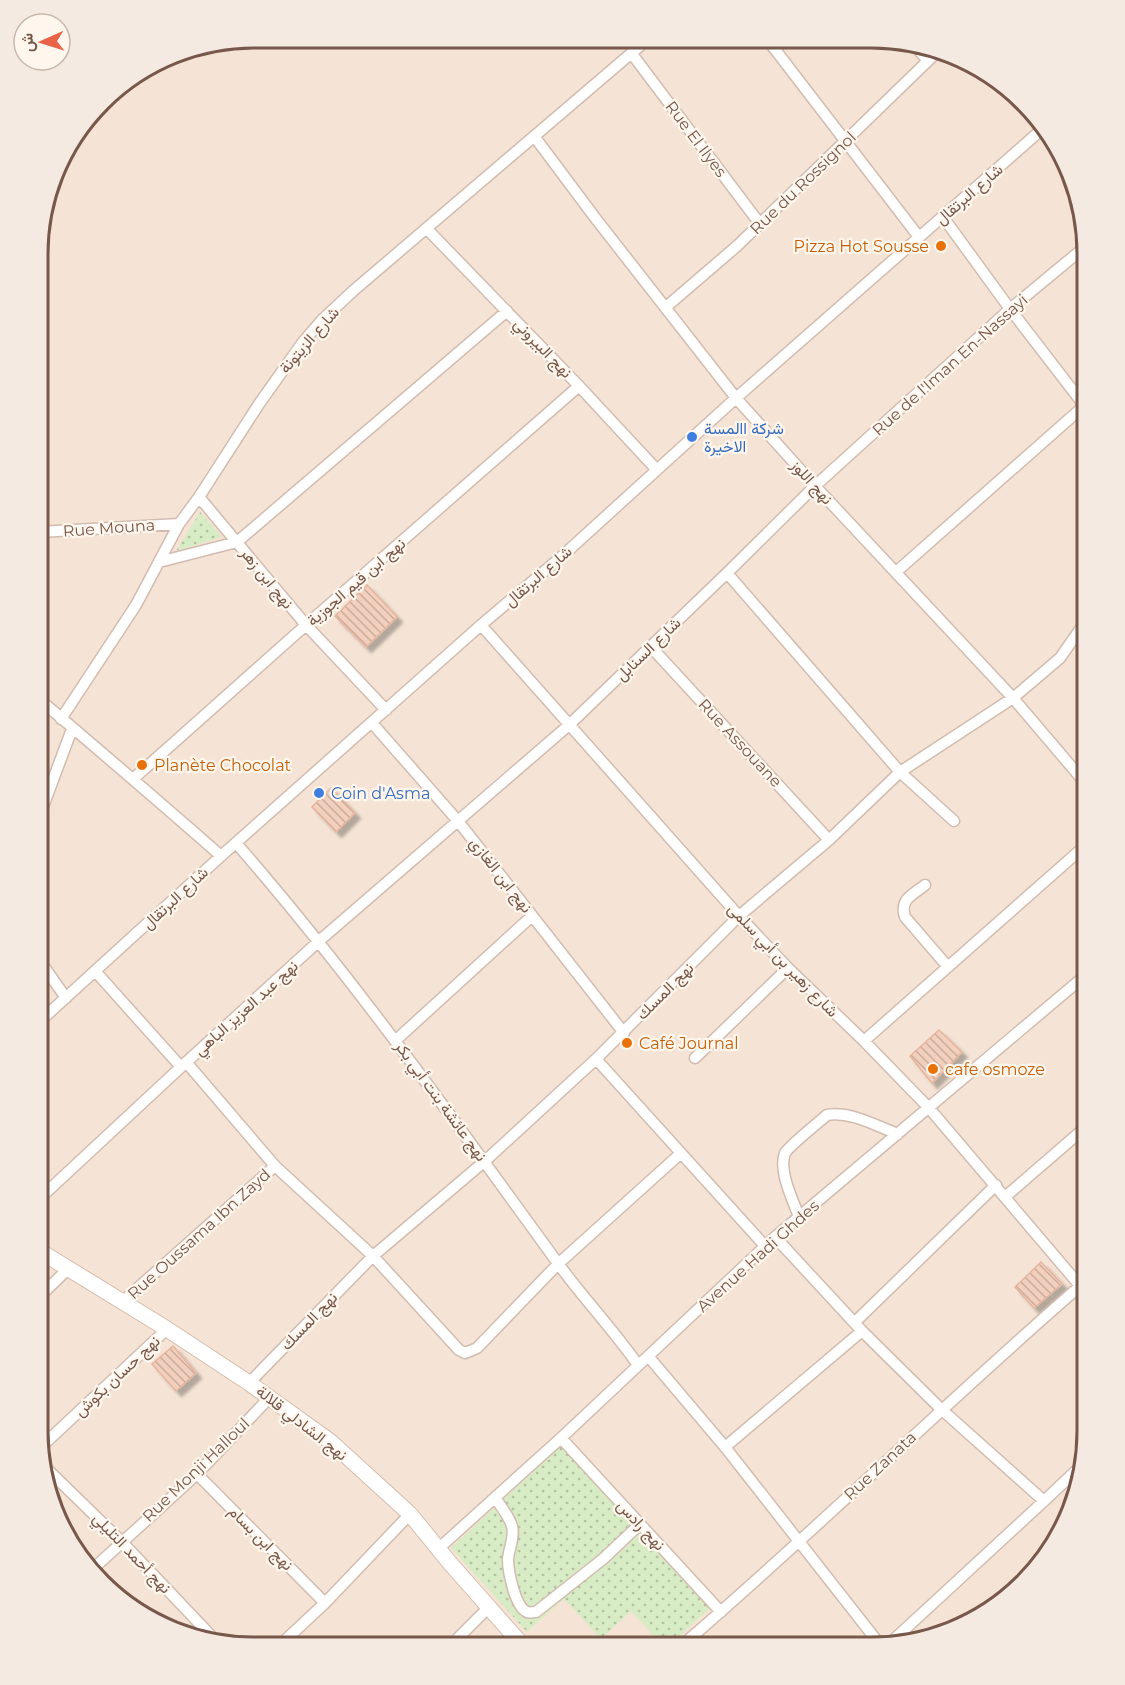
<svg xmlns="http://www.w3.org/2000/svg" width="1125" height="1685" font-family="Montserrat,Vazirmatn,sans-serif">
<style>
.residential{fill:#f5e4d5}
.grass{fill:url(#grass-dots)}
.building{fill:url(#building-back-hatch);stroke:#e6b59e;stroke-width:1.5;filter:url(#shadow)}
.lines{fill:none;stroke-linecap:round;stroke-linejoin:round}
.street-casing{stroke:#d2bcaf;stroke-width:13}
.secondary-casing{stroke:#d5bcac;stroke-width:17}
.street{stroke:#fff;stroke-width:10}
.secondary{stroke:#fff;stroke-width:15}
.food-dot{fill:#e8710a;stroke:#fff7ee;stroke-width:2}
.shop-dot{fill:#3f7fe0;stroke:#fff7ee;stroke-width:2}
.labels{text-anchor:middle;dominant-baseline:central;stroke-width:4.5;stroke-linejoin:round;paint-order:stroke}
.street-label{font-size:16px;fill:#78584a;stroke:#fff7ee}
.food-label{font-size:16px;fill:#c56008;stroke:#fff7ee;text-anchor:start}
.shop-label{font-size:16px;fill:#366cbe;stroke:#fff7ee;text-anchor:start}
.rim{fill:none;stroke:#78584a;stroke-width:3}
</style>
<defs>
<pattern id="grass-dots" width="8" height="8" patternUnits="userSpaceOnUse" patternTransform="scale(1.5)"><rect width="8" height="8" fill="#d7ebc4"/><path d="M2 2h.1M6 6h.1" fill="none" stroke="#b3c1a1" stroke-width="1.8" stroke-linecap="round"/></pattern>
<pattern id="building-back-hatch" width="6" height="6" patternUnits="userSpaceOnUse" patternTransform="scale(1.5)"><rect width="6" height="6" fill="#f3d0be"/><path d="M-1 5l2 2M0 0l6 6M5-1l2 2" fill="none" stroke="#caac9c"/></pattern>
<filter id="shadow"><feDropShadow dx="5.5" dy="5.5" stdDeviation="1.5" flood-color="#0004"/></filter>
</defs>
<rect width="100%" height="100%" fill="#fdf3e7"/>
<path class="residential" d="M254 38 900 39 1003 82 1071 171 1087 254V1446L1051 1552 1014 1594 954 1631 872 1647 226 1646 122 1603 54 1514 38 1431 39 225 66 146 111 91 184 49Z"/>
<path class="grass" d="M200 512 222 537 176 551Z
M563 1444 711 1607 668 1647H664L631 1611 601 1639 564 1599 527 1632 451 1548Z"/>
<path class="building" d="M367 585 397 617 366 647 335 616Z
M331 788 355 813 336 832 312 807Z
M939 1030 962 1052 932 1083 910 1056Z
M1041 1262 1062 1284 1034 1308 1015 1287Z
M173 1346 196 1373 176 1391 152 1364Z"/>
<g class="lines">
<defs>
<path id="street" d="M767 39 919 237
M915 46 928 61
M632 54 760 224
M534 136 596 219 736 398 815 486 1013 698 1087 785
M943 217 1010 309 1087 409
M427 229 579 386 657 470
M666 307 737 246 935 54
M199 497 306 625 386 710
M39 532 179 524
M159 562 237 542 507 311
M896 572 1085 405
M727 573 900 772 954 821
M481 625 739 916 788 968 864 1041 929 1108 1087 1294
M651 647 829 840
M39 699C100 751 161 803 221 856
M61 719 136 605 179 524 199 497 259 404 303 342 322 320 353 291 648 39
M372 723 458 821 624 1033
M133 779 306 625 579 386
M38 820 72 729
M236 843C352 976 453 1119 557 1262 582 1297 613 1329 638 1365
M925 885C913 895 899 899 905 917L948 967
M38 958 66 998
M95 971 181 1067
M38 1023 221 856 481 625 560 558 736 398 1040 131
M396 1040 532 916
M864 1041 1087 844
M695 1058 788 968
M596 1059 765 1246
M186 1062 275 1166 373 1256 459 1350 465 1353 477 1348 558 1264 680 1154
M1005 1197 1087 1126
M38 1200 181 1067 319 941 569 725 727 573 815 486 1010 309 1086 246
M799 1217C793 1200 778 1171 785 1153 789 1146 819 1122 827 1115 851 1111 876 1126 898 1134
M775 1237 862 1331 941 1409 1044 1501
M38 1298 68 1269
M122 1302 275 1166
M855 1322 996 1185
M648 1356 725 1447 881 1646
M249 1383 373 1256 485 1161 596 1059 739 916 829 840 900 772 1013 698 1060 658 1083 625 1087 613
M561 1438 721 1612
M41 1447 167 1329
M725 1447 862 1331
M45 1467 121 1541 217 1642
M197 1474 325 1603
M495 1497C500 1506 509 1516 512 1526 515 1537 509 1548 508 1559 508 1571 515 1607 527 1612 530 1613 532 1612 536 1612L603 1559 640 1524
M438 1549 561 1438 775 1237 1087 974
M95 1567 197 1474 270 1397
M889 1644 1044 1501 1080 1467
M279 1646 325 1603 410 1514
M450 1646 488 1608
M680 1647C819 1528 949 1399 1087 1280"/>
<path id="secondary" d="M38 1250 167 1329 249 1383 331 1442 410 1514 449 1562 524 1647"/>
</defs>
<use href="#street" class="street-casing"/>
<use href="#secondary" class="secondary-casing"/>
<use href="#street" class="street"/>
<use href="#secondary" class="secondary"/>
</g>
<g class="food-dot">
<circle cx="941" cy="246" r="6"/>
<circle cx="142" cy="765" r="6"/>
<circle cx="627" cy="1043" r="6"/>
<circle cx="933" cy="1069" r="6"/>
</g>
<g class="shop-dot">
<circle cx="692" cy="437" r="6"/>
<circle cx="319" cy="793" r="6"/>
</g>
<g class="labels">
<g class="street-label">
<text transform="translate(696 139) rotate(53)">Rue El Ilyes</text>
<text transform="translate(803 183) rotate(-44)">Rue du Rossignol</text>
<text transform="translate(969 194) rotate(-41)">شارع البرتقال</text>
<text transform="translate(309 340) rotate(-49)">شارع الزيتونة</text>
<text transform="translate(543 348) rotate(46)">نهج البيروني</text>
<text transform="translate(950 365) rotate(-42)">Rue de l'Iman En-Nassayi</text>
<text transform="translate(812 482) rotate(48)">نهج اللوز</text>
<text transform="translate(109 528) rotate(-4)">Rue Mouna</text>
<text transform="translate(538 576) rotate(-41)">شارع البرتقال</text>
<text transform="translate(267 578) rotate(51)">نهج ابن زهر</text>
<text transform="translate(356 582) rotate(-41)">نهج ابن قيم الجوزية</text>
<text transform="translate(648 649) rotate(-44)">شارع السنابل</text>
<text transform="translate(740 743) rotate(47)">Rue Assouane</text>
<text transform="translate(501 875) rotate(52)">نهج ابن الغازي</text>
<text transform="translate(175 898) rotate(-43)">شارع البرتقال</text>
<text transform="translate(783 960) rotate(46)">شارع زهير بن أبي سلمى</text>
<text transform="translate(665 991) rotate(-45)">نهج المسك</text>
<text transform="translate(246 1008) rotate(-42)">نهج عبد العزيز الباهي</text>
<text transform="translate(441 1101) rotate(54)">نهج عائشة بنت أبي بكر</text>
<text transform="translate(199 1234) rotate(-42)">Rue Oussama Ibn Zayd</text>
<text transform="translate(758 1256) rotate(-42)">Avenue Hadi Ghdes</text>
<text transform="translate(309 1321) rotate(-46)">نهج المسك</text>
<text transform="translate(117 1376) rotate(-43)">نهج حسان بكوش</text>
<text transform="translate(302 1423) rotate(38)">نهج الشادلي قلالة</text>
<text transform="translate(880 1466) rotate(-43)">Rue Zanata</text>
<text transform="translate(196 1470) rotate(-44)">Rue Monji Halloul</text>
<text transform="translate(641 1525) rotate(47)">نهج رادس</text>
<text transform="translate(261 1538) rotate(45)">نهج ابن بسام</text>
<text transform="translate(132 1553) rotate(46)">نهج أحمد التليلي</text>
</g>
<g class="food-label">
<text x="929" y="246" text-anchor="end">Pizza Hot Sousse</text>
<text x="154" y="765">Planète Chocolat</text>
<text x="639" y="1043">Café Journal</text>
<text x="945" y="1069">cafe osmoze</text>
</g>
<g class="shop-label">
<text x="704" y="428">شركة االمسة<tspan x="704" dy="18">الاخيرة</tspan></text>
<text x="331" y="793">Coin d'Asma</text>
</g>
</g>
<path d="M0 0H1125V1685H0ZM254 48H871A206 206 0 0 1 1077 254V1431A206 206 0 0 1 871 1637H254A206 206 0 0 1 48 1431V254A206 206 0 0 1 254 48Z" fill="#f4eae1" fill-rule="evenodd"/>
<path class="rim" d="M254 48H871A206 206 0 0 1 1077 254V1431A206 206 0 0 1 871 1637H254A206 206 0 0 1 48 1431V254A206 206 0 0 1 254 48Z"/>
<g transform="translate(42 42) rotate(267)"><circle r="28" fill="#fff7ee" stroke="#c9b7ac" stroke-width="1.5"/>
<path d="M0-4.5L10 22L0 15L-10 22Z" fill="#e96349"/>
<text y="-9" font-size="16" font-weight="bold" text-anchor="middle" fill="#78584a">ش</text>
</g>
</svg>
